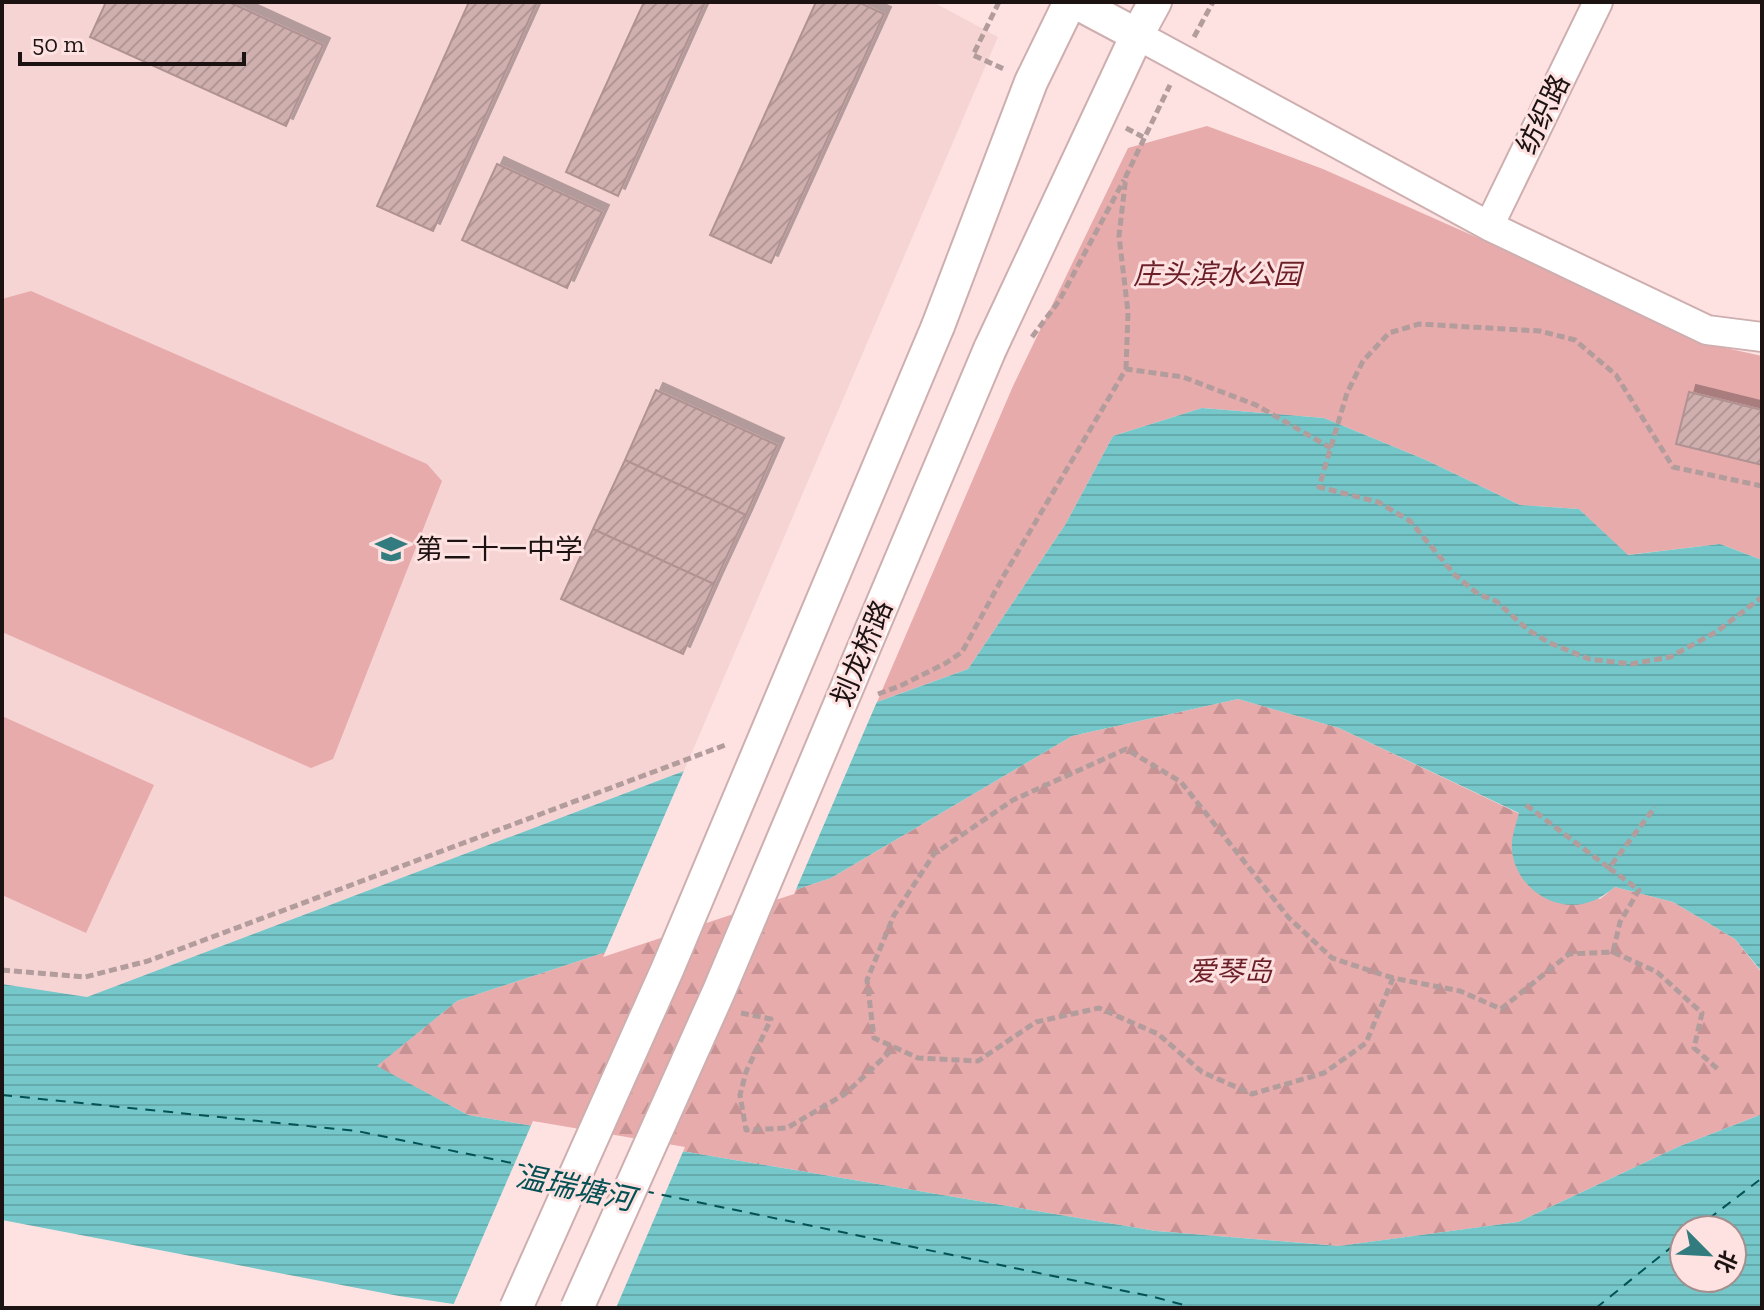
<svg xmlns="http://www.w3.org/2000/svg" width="1764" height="1310" font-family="'Zilla Slab','Noto Sans SC',serif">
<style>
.built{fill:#f6d4d4}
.forest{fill:url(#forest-firs)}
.green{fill:#e7abac}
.water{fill:url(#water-rules);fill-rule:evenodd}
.pier{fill:#fee2e2}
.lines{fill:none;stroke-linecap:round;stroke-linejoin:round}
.ferry{stroke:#045154;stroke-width:2;stroke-dasharray:10 8;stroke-linecap:butt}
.building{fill:url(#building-hatch);stroke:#b19292;stroke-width:2;filter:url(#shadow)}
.tertiary-casing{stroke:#ceaeae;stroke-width:32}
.secondary-casing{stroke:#ceaeae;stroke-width:36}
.path{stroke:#b39c9c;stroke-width:5;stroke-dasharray:8 4;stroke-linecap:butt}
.tertiary{stroke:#fff;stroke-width:28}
.secondary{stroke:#fff;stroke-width:32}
.secondary-bridge-casing{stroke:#ceaeae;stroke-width:36;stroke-linecap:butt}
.secondary-bridge{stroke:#fff;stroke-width:32}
.labels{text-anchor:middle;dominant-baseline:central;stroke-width:6;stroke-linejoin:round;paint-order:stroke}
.street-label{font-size:28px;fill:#1d1212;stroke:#fee2e2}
.park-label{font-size:28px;font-style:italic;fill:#6d1f28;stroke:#fee2e2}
.poi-label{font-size:28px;fill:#1d1212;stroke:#fee2e2;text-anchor:start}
.water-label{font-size:30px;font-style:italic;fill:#045154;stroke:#fee2e2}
</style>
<defs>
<pattern id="forest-firs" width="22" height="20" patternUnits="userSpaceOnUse" patternTransform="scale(2)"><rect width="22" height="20" fill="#e7abac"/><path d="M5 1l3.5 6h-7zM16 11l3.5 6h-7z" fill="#c69293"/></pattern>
<pattern id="water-rules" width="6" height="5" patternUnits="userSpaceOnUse" patternTransform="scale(2)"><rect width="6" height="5" fill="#75c7c9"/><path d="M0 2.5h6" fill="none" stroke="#65aaac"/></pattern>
<pattern id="building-hatch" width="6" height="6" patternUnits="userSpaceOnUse" patternTransform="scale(2)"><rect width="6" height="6" fill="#d0afaf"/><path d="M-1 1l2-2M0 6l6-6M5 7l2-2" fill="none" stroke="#b29696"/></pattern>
<filter id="shadow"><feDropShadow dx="7" dy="-7" stdDeviation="0" flood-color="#0004"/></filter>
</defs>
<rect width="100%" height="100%" fill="#fee2e2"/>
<path class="built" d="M2 2H933L998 37 684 771 87 997 2 984Z"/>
<path class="forest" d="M1238 699 1339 728 1520 814C1512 834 1511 848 1518 870L1600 899 1615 887 1673 902 1735 939 1762 973 1760 1115 1680 1146 1518 1222 1340 1246 1156 1231 468 1115 376 1066 457 1001 831 878 1072 736Z"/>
<path class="green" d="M1207 126 1323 169 1593 289 1708 344 1762 356V560L1720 544 1627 555 1579 509 1520 505 1426 460 1324 418 1202 408 1113 436 1065 525 968 669 877 702 1013 386 1128 148Z
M31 291 427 464 442 481 333 759 311 768 2 632V299Z
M2 716 154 785 86 933 2 895Z"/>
<path class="water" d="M1202 408 1324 418 1426 460 1520 505 1579 509 1628 555 1720 544 1762 560V972L1735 939 1673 902 1615 887C1605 895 1596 901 1582 904 1549 910 1515 884 1512 850 1511 836 1516 825 1519 813L1339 728 1238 699 1072 736 831 878 457 1001 377 1066 468 1115 1156 1231 1339 1246 1518 1222 1680 1146 1760 1115 1762 1110V1308H481L399 1296 2 1220V984L87 997 684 771 753 754 877 702 968 669 1065 525 1113 436ZM1684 1230H1732V1278H1684Z"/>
<path class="pier" d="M879 697 794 894 603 957 686 766 751 750Z
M533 1121 685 1147 616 1308H452Z"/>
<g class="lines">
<path class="ferry" d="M2 1095 357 1131 560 1173
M589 1180 614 1185
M644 1191 1154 1297 1195 1308
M1694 1230 1762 1178
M1596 1308 1684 1237"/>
</g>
<path class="building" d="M106 2H229L323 45 286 126 90 37Z
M469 2H537L433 231 377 206Z
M644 2H705L618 196 566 172Z
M816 2H858L884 14 771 263 710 235Z
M497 164 602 212 567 288 462 240Z
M656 390 777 445 746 515 625 460Z
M1689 392 1762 410V465L1676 444Z
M625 460 746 515 714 584 593 529Z
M593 529 714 584 683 654 561 599Z"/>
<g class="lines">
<defs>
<path id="tertiary" d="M1137 35 1489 226 1707 330 1762 337
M1489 226 1598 2"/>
<path id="secondary" d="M1075 2 1137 35
M938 326 1031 82 1070 2
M990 349 1137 35 1155 2"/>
</defs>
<use href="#tertiary" class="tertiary-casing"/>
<use href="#secondary" class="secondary-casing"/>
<path class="path" d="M999 2 973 55 1006 70
M1194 37 1213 2
M1126 128 1143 137
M1032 337 1059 301 1124 180
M1126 369 1128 312 1119 236 1126 176 1170 85
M1762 486 1673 467 1616 375 1575 340 1540 331 1419 324 1389 333 1363 361 1347 393 1319 487 1378 502 1410 521 1455 575 1478 594 1496 601 1528 630 1550 643 1589 659 1631 664 1670 657 1716 632 1762 597
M878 694 900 686 946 663 962 652 1003 577 1126 369 1183 377 1256 405 1331 448
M1526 805 1609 868 1655 807
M1609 868 1639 890 1620 922 1613 952
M2 970 85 977 148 961 728 744
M1393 978 1332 958 1289 918 1181 782 1126 749 1013 800 934 854 894 915 867 980 874 1038 918 1058 978 1061 1036 1022 1099 1008 1158 1034 1202 1072 1252 1094 1324 1073 1366 1043 1393 978 1460 991 1501 1009 1569 954 1613 952 1657 972 1702 1013 1694 1048 1720 1071
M741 1013 771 1019 746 1072 740 1095 746 1130 787 1128 845 1094 895 1047"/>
<use href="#tertiary" class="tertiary"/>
<use href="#secondary" class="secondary"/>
<defs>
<path id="secondary-bridge" d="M516 1308 667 970 938 326
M577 1308 719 991 990 349"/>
</defs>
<use href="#secondary-bridge" class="secondary-bridge-casing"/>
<use href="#secondary-bridge" class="secondary-bridge"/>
</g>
<defs>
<symbol id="school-bare" viewBox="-9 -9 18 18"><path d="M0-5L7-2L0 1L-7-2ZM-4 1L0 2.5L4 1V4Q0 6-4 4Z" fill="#327b7e" stroke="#fee2e2" stroke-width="2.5" paint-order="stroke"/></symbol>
</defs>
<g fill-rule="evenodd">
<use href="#school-bare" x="369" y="527" width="44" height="44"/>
</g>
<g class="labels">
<g class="street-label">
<text transform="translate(1543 114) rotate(-64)">纺织路</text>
<text transform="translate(862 653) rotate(-67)">划龙桥路</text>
</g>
<g class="park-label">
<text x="1217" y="274">庄头滨水公园</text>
<text x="1230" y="971">爱琴岛</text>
</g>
<g class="poi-label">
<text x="415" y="549">第二十一中学</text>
</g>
<g class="water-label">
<text transform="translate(575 1188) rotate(12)">温瑞塘河</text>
</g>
</g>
<rect width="1764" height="1310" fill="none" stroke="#1d1212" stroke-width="8"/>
<g transform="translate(1708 1254) rotate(114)"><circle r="38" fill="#fee2e2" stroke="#a48f8f" stroke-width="2"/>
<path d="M0-6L14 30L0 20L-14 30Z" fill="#327b7e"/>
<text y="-12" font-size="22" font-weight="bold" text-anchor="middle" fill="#1d1212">北</text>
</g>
<path d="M20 52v12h224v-12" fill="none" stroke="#1d1212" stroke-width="4"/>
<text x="32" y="52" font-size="24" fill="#1d1212" stroke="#fee2e2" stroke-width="6" paint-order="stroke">50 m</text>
</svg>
